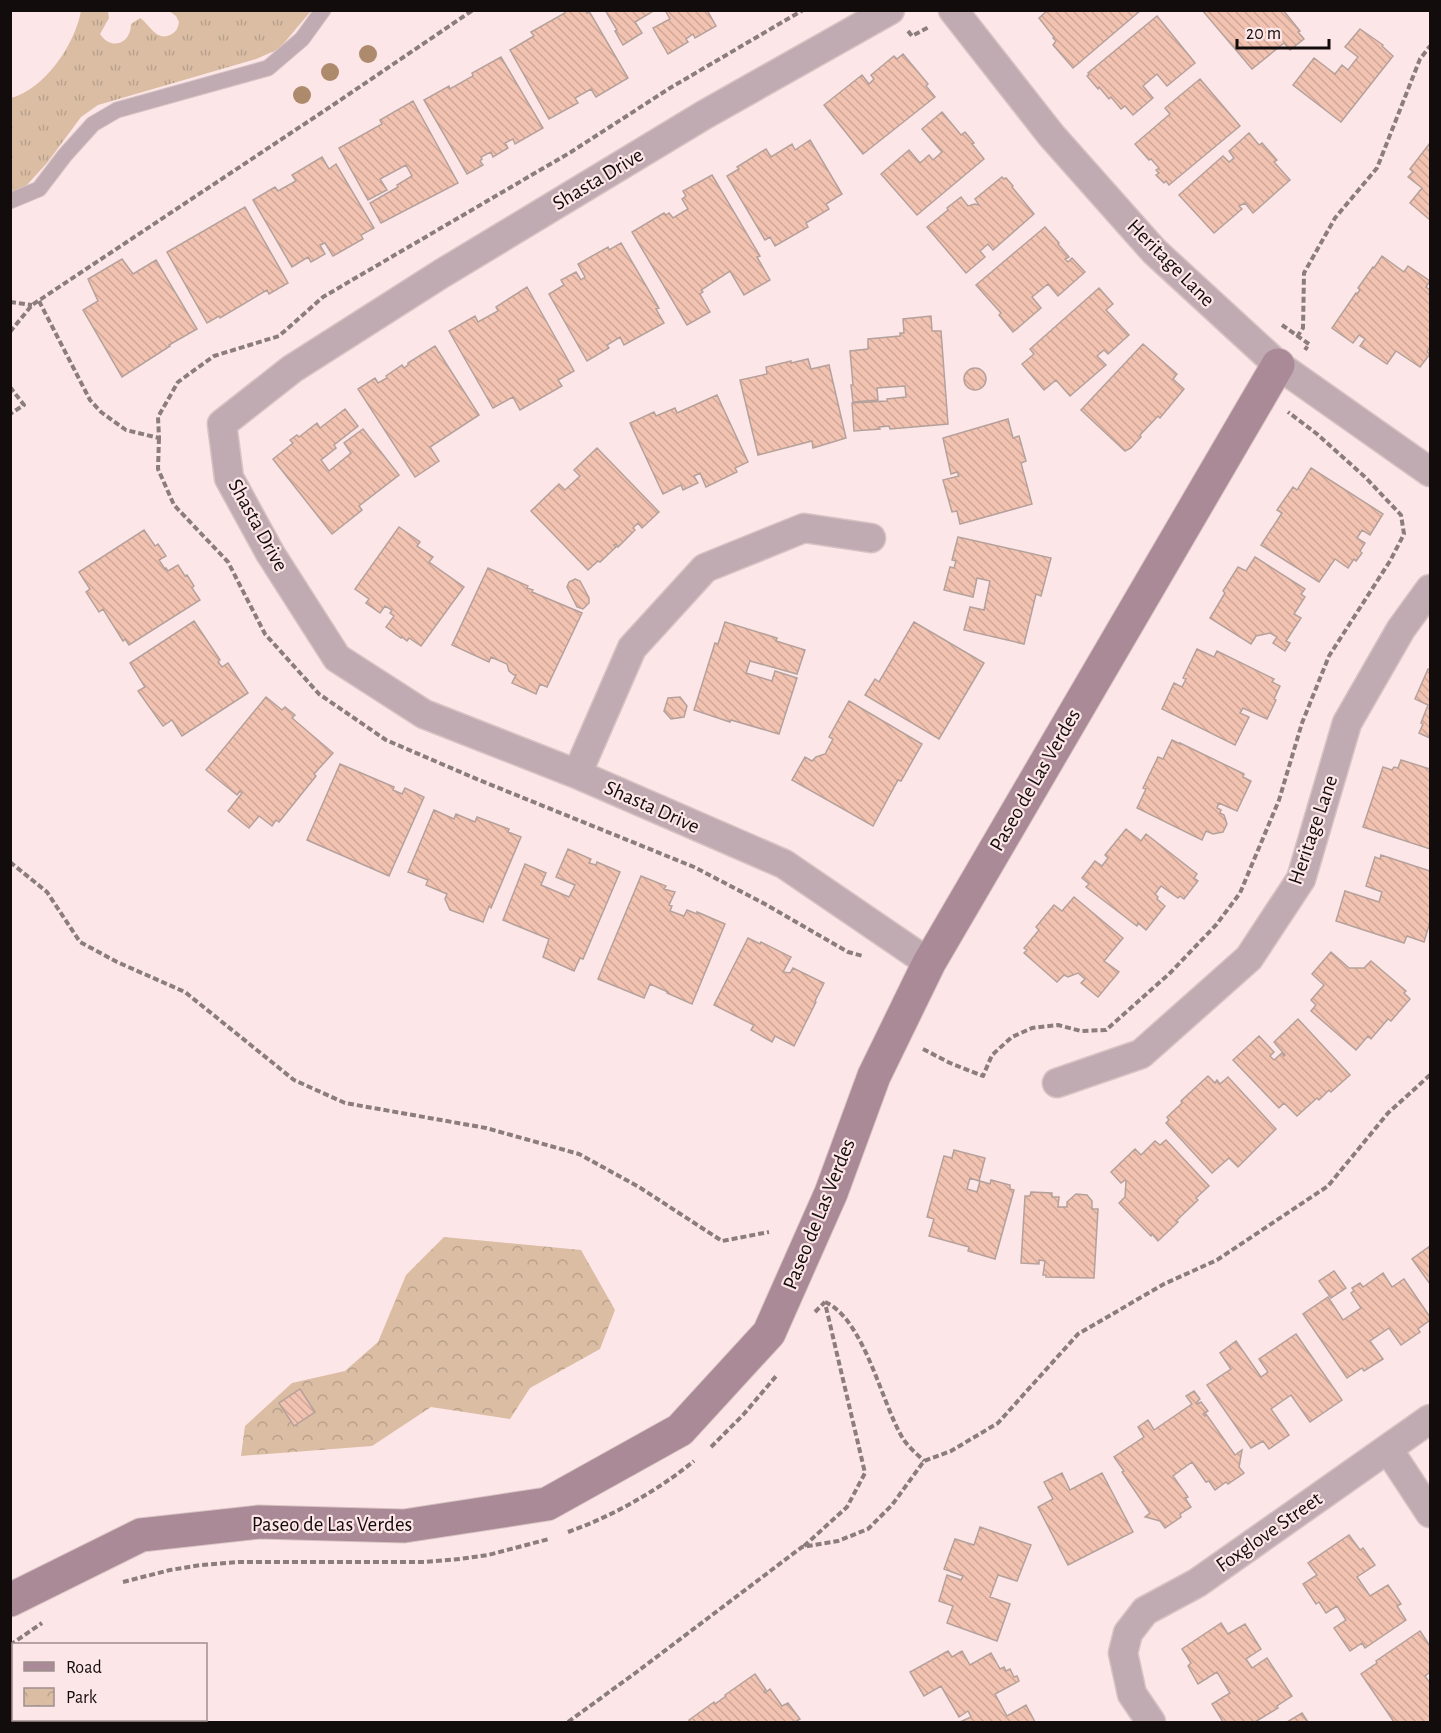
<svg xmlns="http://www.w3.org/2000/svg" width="1441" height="1733" font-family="'Alegreya Sans',sans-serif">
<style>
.grass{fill:url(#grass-tufts)}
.park{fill:url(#park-crowns)}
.building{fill:url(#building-back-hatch);stroke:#b5a19b;stroke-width:1.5}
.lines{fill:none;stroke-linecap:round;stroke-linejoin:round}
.lane-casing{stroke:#d8c3c4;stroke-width:17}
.street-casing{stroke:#d8c3c4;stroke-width:31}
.secondary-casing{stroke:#d8c3c4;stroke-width:35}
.path{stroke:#8c7d7d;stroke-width:4;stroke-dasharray:6 3;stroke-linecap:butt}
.lane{stroke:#c0abb2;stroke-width:15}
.street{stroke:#c0abb2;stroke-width:28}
.secondary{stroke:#a98a96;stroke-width:33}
.tree{fill:#ae8a6d}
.labels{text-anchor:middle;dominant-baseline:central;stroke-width:4.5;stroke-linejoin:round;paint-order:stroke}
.street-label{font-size:21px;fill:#130c0c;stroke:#fde6e7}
</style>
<defs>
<pattern id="grass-tufts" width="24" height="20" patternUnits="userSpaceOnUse" patternTransform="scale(1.5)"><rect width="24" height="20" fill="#dabda3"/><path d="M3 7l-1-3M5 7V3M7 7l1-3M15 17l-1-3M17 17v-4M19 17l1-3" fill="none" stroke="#baa18b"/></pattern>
<pattern id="park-crowns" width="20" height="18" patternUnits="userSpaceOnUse" patternTransform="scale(1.5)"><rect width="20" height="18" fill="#dabda3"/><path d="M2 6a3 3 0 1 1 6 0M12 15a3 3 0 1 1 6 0" fill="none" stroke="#baa18b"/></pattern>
<pattern id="building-back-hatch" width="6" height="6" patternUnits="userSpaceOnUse" patternTransform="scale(1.5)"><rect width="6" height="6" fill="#f3c3b2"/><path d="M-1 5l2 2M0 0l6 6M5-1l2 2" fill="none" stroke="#cfa698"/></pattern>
</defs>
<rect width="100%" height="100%" fill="#fde6e7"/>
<path class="grass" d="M81 11H108L109 18 100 34C111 51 131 44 131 24L140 18C150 24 156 43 172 34 177 31 178 27 179 22L176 16 169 11H311L279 49 256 59 98 105 81 117 47 163 26 186 11 194V98C45 89 75 44 81 11Z"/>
<path class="park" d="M444 1237 581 1250 615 1310 600 1349 530 1388 510 1419 431 1407 372 1446 241 1456 245 1426 292 1383 345 1371 378 1342 406 1275Z"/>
<path class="building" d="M564 10H585L587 13 589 11 628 78 596 97 591 89 575 98 578 103 549 119 510 50 534 36 531 32 565 13Z
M605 10H655L635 22 642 33 623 45 615 31 617 30Z
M665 10H707L716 26 695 38 693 34 686 39 688 42 668 54 653 28 670 19Z
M1048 10H1141L1073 68 1053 45 1056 41 1053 38 1054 37 1039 18Z
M1202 10H1283L1300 31 1298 32 1304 39 1290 50 1284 43 1252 69Z
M1157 16 1195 63 1167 86 1157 74 1143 86 1153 98 1133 115 1125 106 1121 109 1111 97 1109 99 1099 87 1098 89 1087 76 1089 75 1088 73Z
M1360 29 1383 45 1382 46 1393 56 1341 122 1293 85 1314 58 1335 74 1342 65 1348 70 1358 57 1345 47Z
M903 54 928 84 926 86 935 97 863 154 824 105 862 75 869 84 874 79 871 75 894 56 897 59Z
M501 57 543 128 515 144 513 139 505 143 508 148 493 157 491 152 481 157 482 159 480 161 483 165 467 174 424 100 449 86 450 89 473 76 472 73Z
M1200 79 1240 126 1169 185 1166 181 1164 183 1156 175 1159 173 1156 170 1159 168 1151 159 1149 160 1135 144 1170 114 1165 108Z
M413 101 458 183 381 223 370 203 398 187 397 185 412 176 406 165 380 179 387 190 368 200 339 148 382 124 380 120Z
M942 112 961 135 965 132 974 143 972 144 984 159 917 215 881 174 909 150 920 163 929 155 933 160 942 152 922 129Z
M1249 133 1259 145 1262 143 1277 160 1274 162 1290 180 1253 213 1245 203 1239 206 1242 209 1214 233 1179 195 1223 156 1229 162 1234 158 1229 151Z
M810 140 842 194 826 204 829 209 806 223 808 227 775 246 770 237 765 240 727 176 739 169 737 167 766 149 771 157 792 144 795 150Z
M1430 143V220L1410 203 1422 188 1408 177 1413 172 1410 169Z
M322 157 329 169 336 164 374 228 361 235 363 239 333 256 325 243 320 245 325 254 311 262 308 257 292 267 253 200 275 187 278 191 296 181 292 175Z
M712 175 760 256 757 257 770 280 744 295 730 271 701 290 703 292 700 294 710 312 687 325 632 232 664 213 666 215 669 213 673 218 688 209 682 199 686 196 683 191Z
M1002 177 1004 179 1006 178 1013 186 1012 187 1034 214 993 250 988 244 980 251 985 257 966 273 927 227 948 210 947 208 961 197 968 206 975 204 979 205 975 199Z
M245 207 288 283 269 294 267 290 220 318 219 316 207 323 167 252Z
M1045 227 1059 243 1058 244 1069 257 1065 259 1068 262 1072 258 1085 272 1058 296 1048 284 1032 297 1041 308 1013 332 999 315 1001 313 976 285Z
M621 243 659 308 656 309 664 323 624 345 620 337 607 345 609 348 587 361 549 294 564 285 561 280 576 272 581 280 585 277 578 264 608 247 609 250Z
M1382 256 1404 272 1408 266 1430 281 1426 287 1430 290V347L1427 352 1430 354 1420 367 1396 351 1387 364 1360 346 1365 339 1359 335 1353 343 1332 328 1356 293 1357 294 1360 290 1358 288 1373 267 1374 268Z
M122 259 133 274 156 260 197 329 169 345 170 346 122 377 83 310 98 301 88 279Z
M527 287 574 371 558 380 562 386 520 410 513 397 493 408 449 331 475 316 478 322 498 311 496 307Z
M1099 288 1113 304 1106 310 1129 335 1108 354 1104 350 1097 356 1106 365 1070 396 1056 380 1044 390 1022 364 1034 354 1030 349Z
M931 316 932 331H941L948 424 890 429 889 426 879 427 880 429 854 431 852 403 887 401V399L906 397 905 386 877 388 878 400 853 402 851 385H853L850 351 868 349V339L900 336V333H904L903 319Z
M1143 344 1177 374 1173 379 1184 389 1160 418 1158 416 1140 435 1141 437 1131 448 1125 451 1081 410Z
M435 346 479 415 430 447 439 461 415 477 358 389 375 378 378 383 387 378 386 376 402 365 404 368 408 365V363Z
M808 359 811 369 829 365 846 438 813 448 812 441 758 455 740 380 767 374 766 367 791 361V363Z
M964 379a11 11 0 1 1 22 0a11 11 0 1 1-22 0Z
M717 395 748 462 735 468 737 472 706 487 700 473 694 476 698 483 683 490 681 485 663 494 630 423 654 412 656 416 675 408 677 413Z
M345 409 358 426 334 445 336 448 321 460 329 471 351 453 344 443 363 429 399 475 359 506 362 510 332 534 273 459 293 443 290 440 297 435 299 437 317 423 320 428Z
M1008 419 1013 438 1019 436 1026 461 1021 463 1032 504 960 524 957 511 952 512 943 480 959 476 957 472 951 474 943 438Z
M597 448 659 512 642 528 638 523 633 528 635 530 618 547 616 544 614 545 616 547 600 562 598 561 588 570 531 511 559 484 565 490 580 476 574 470Z
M1311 468 1383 514 1370 535 1362 530 1357 538 1365 543 1360 551 1362 553 1356 561 1354 559 1348 568 1335 559 1319 582 1261 545 1282 513 1277 510 1293 487 1297 490Z
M399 527 420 542 417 546 433 557 429 562 464 587 421 646 409 638 407 641 402 637 401 638 386 627 394 616 390 613 392 610 385 606 380 613 366 603 369 599 355 589Z
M144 530 155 546 158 544 166 556 159 560 165 569 166 568 168 571 178 565 185 576 187 575 194 586 192 588 200 600 129 645 125 639 123 641 103 609 99 612 86 592 90 589 79 572Z
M958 537 1051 558 1041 596 1036 594 1024 644 964 630 970 607 984 610 990 581 977 578 973 597 944 590 950 567 954 568 956 561 952 560Z
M1255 557 1305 589 1301 594 1305 597 1294 614 1301 618 1286 641 1290 643 1285 651 1273 643 1277 637 1270 633 1256 636 1251 644 1210 618 1225 593 1223 591 1238 567 1246 571Z
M488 568 528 586 527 588 533 590 532 592 582 613 547 687 540 684 536 694 512 683 516 675H514L509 671 507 664 491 657 489 662 452 645Z
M575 579 580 581 589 598V603L583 609 577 607 567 587 569 582Z
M194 621 220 660 218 662 222 667 228 663 248 693 182 736 172 720 163 726 138 691 145 687 130 663Z
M725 622 777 638 776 641 805 650 797 674 750 661 746 673 772 681 775 671 797 678 779 734 731 720 730 722 694 710 715 643 718 644Z
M914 622 984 663 939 739 865 695 875 679 879 682Z
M1197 649 1214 657 1217 651 1274 679 1272 682 1280 686 1274 699 1276 700 1267 719 1243 708 1240 713 1249 717 1235 745 1162 709 1174 683 1182 687 1186 679 1183 678Z
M1428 669 1430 670V738L1419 733 1423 724 1421 723 1428 705 1415 699Z
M266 697 282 710 285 707 295 715 292 718 333 753 314 774 316 776 279 822 276 820 272 826 259 816 249 828 228 811 242 793 240 791 237 795 206 770Z
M680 697 687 706 684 717 671 719 664 711 668 698Z
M849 701 922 744 901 781 898 780 873 826 792 780 805 757 812 761 816 757 825 754 833 739 829 737Z
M1172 740 1180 744V743L1244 774 1243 777 1251 781 1237 811 1219 803 1217 808 1221 810 1220 813 1224 815 1227 824 1223 832 1213 834 1206 831 1202 840 1137 808 1146 789 1143 788 1158 757 1163 759Z
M1401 760 1430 769V849L1363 827 1383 767 1392 770 1394 767 1398 768Z
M340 764 394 787 393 790 402 794 405 788 424 797 389 876 307 840Z
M434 810 454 819 456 814 475 822 477 817 509 829 508 832 521 837 491 908 489 906 483 922 450 910 445 899 447 894 426 885 428 880 408 872Z
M1126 829 1141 841 1146 834 1197 874 1194 878 1198 881 1184 899 1180 896 1178 898 1161 886 1155 894 1158 897 1157 899 1165 906 1146 930 1138 923 1137 926 1086 887 1089 884 1082 878 1095 861 1102 866 1108 858 1105 855Z
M568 849 591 859 589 863 596 865 597 862 620 872 583 959 580 958 574 971 543 957 549 939 503 920 525 864 546 873 541 885 569 897 575 885 556 877Z
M1381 855 1430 871V922L1424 942 1407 936 1404 943 1336 921 1345 891 1379 902 1382 892 1366 886 1375 857 1380 859Z
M641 876 666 886 664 889 675 892 669 905 672 906 670 911 684 916 687 910 697 914V912L725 924 692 1004 667 993 668 992 650 984 644 998 598 979Z
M1074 897 1123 938 1104 961 1119 972 1098 997 1081 983 1085 979 1078 973 1068 977 1064 975 1057 982 1024 953 1027 950 1024 948 1039 930 1036 927 1054 905 1062 911Z
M748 938 760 944 761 942 791 957 783 972 790 973 793 968 824 983 815 1001 816 1002 794 1046 775 1036 772 1042 751 1030 754 1025 714 1005Z
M1331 952 1349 968H1364L1371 961 1406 991 1404 993 1410 999 1391 1021 1388 1019 1371 1039 1368 1036 1356 1050 1311 1011 1316 1005 1311 1000 1324 985 1312 974Z
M1298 1019 1350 1075 1331 1092 1329 1090 1319 1100 1317 1098 1297 1116 1284 1103 1279 1108 1233 1060 1259 1036 1274 1052 1270 1056 1274 1060 1282 1053 1284 1056 1285 1055 1274 1042Z
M1208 1076 1215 1083 1217 1080 1220 1084 1228 1077 1276 1129 1238 1167 1229 1158 1212 1173 1166 1123 1169 1120 1167 1117 1182 1103 1181 1101Z
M1166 1140 1209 1186 1196 1198 1198 1200 1176 1221 1178 1222 1158 1241 1152 1234 1151 1236 1119 1203 1125 1197 1126 1181 1125 1180 1121 1183 1111 1172 1135 1149 1141 1155 1155 1141 1160 1145Z
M954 1150 985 1158 979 1181 970 1178 967 1189 977 1192 980 1181 990 1184 991 1180 1010 1185V1189L1014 1190 995 1259 968 1251 969 1247 929 1236 934 1219 927 1217 944 1156 952 1158Z
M1031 1192 1052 1193V1197H1059L1058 1207H1067V1202L1076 1194 1087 1195 1092 1201V1209H1098L1094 1278 1046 1277V1275H1043L1045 1261 1039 1260V1264L1021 1263 1025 1196H1030Z
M1430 1246V1284L1412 1259Z
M1334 1271 1346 1288 1331 1298 1319 1281Z
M1383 1273 1392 1287 1404 1279 1430 1317V1320L1418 1329 1420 1332 1401 1345 1389 1328 1370 1341 1383 1359 1364 1371 1362 1368 1347 1378 1303 1314 1328 1297 1343 1320 1361 1308 1351 1293 1354 1291 1352 1288 1360 1283 1363 1287Z
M1296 1334 1342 1400 1310 1422 1291 1395 1271 1409 1289 1435 1269 1449 1263 1441 1251 1448 1207 1385 1231 1369 1220 1353 1236 1341 1261 1377 1268 1372 1259 1359Z
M300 1389 315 1412 294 1426 279 1403Z
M1194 1391 1200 1399 1196 1403 1197 1404 1201 1402 1208 1411 1203 1414 1205 1416 1206 1414 1235 1455 1242 1450 1239 1467 1244 1473 1228 1484 1226 1482 1215 1490 1209 1481 1206 1482 1192 1462 1173 1476 1188 1497 1185 1498 1191 1507 1180 1514 1181 1517 1165 1528 1160 1521 1145 1517 1150 1513 1122 1472 1124 1471 1114 1457 1144 1437 1138 1427 1148 1420 1154 1430 1192 1404 1186 1396Z
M1062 1473 1070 1490 1102 1473 1133 1532 1068 1565 1038 1507 1053 1499 1044 1482Z
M980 1527 1031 1545 1017 1581 998 1575 990 1597 1010 1604 997 1641 947 1623 953 1606 939 1601 947 1575 961 1580 963 1576 944 1569 955 1539 974 1545Z
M1349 1535 1360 1550 1363 1548 1375 1565 1357 1577 1370 1596 1388 1585 1401 1604 1397 1606 1406 1620 1365 1648 1362 1643 1350 1651 1334 1628 1346 1620 1337 1606 1326 1613 1319 1602 1316 1604 1303 1584 1317 1575 1308 1563Z
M1221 1623 1228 1634 1245 1624 1261 1649 1246 1659 1252 1668 1267 1658 1292 1696 1277 1706 1278 1708 1255 1722H1223L1212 1704 1230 1693 1217 1672 1198 1684 1188 1666 1191 1663 1182 1649Z
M1420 1631 1430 1646V1672L1425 1676 1430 1683V1722H1394L1361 1674 1377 1663 1376 1661Z
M948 1651 952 1657 962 1651 970 1665 991 1653 1000 1669 1004 1667 1006 1671 1010 1669 1014 1677 1017 1676 1019 1681 995 1694 1007 1716 1026 1705 1035 1722H960L971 1717 968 1711 959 1717 941 1686 924 1696 910 1672Z
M755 1674 766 1690 764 1692 765 1693 770 1689 782 1706 788 1703 800 1719 795 1722H691L689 1720 714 1702 715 1704 726 1696 725 1695Z
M1302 1713 1308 1722H1287Z"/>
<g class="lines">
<defs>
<path id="lane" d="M10 201 39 189 65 155 93 124 117 110 268 68 302 39 323 10"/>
<path id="street" d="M890 10 704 115 441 274 292 369 222 424 229 478 270 553 337 658 424 714 577 774 784 864 929 963
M953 10 1051 135 1154 251 1278 365 1430 472
M577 774 632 648 705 568 804 528 871 538
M1057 1083 1141 1054 1249 958 1301 879 1347 723 1401 629 1430 589
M1388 1449 1430 1513
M1151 1722 1132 1694 1123 1653 1128 1633 1145 1611 1197 1583 1430 1419"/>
<path id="secondary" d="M10 1600 141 1535 259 1522 404 1526 547 1504 680 1430 769 1333 831 1193 874 1076 929 963 1278 365"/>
</defs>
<use href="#lane" class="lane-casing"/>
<use href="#street" class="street-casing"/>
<use href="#secondary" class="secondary-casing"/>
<path class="path" d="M908 31 912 36 929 27
M39 301 90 400 101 412 126 430 159 438 158 417 178 382 214 356 279 336 323 297 571 152 670 88 803 10
M10 302 32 305
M1282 325 1309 344 1305 350
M10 332 32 305 333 105 473 10
M1297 337 1303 328 1304 273 1335 218 1377 168 1420 59 1430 46
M10 387 24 405 10 414
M159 438 158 469 174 505 228 562 265 634 319 694 386 740 479 780 694 867 765 904 848 952 863 956
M10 862 47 892 80 942 117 962 185 992 294 1080 345 1103 486 1128 579 1154 639 1187 722 1241 769 1232
M923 1049 950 1063 983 1076 992 1055 1012 1037 1032 1028 1058 1025 1081 1031 1106 1030 1169 974 1216 925 1240 893 1279 800 1302 723 1329 656 1390 561 1404 534 1401 515 1366 478 1317 434 1288 412
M825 1302C864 1319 881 1401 902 1437 907 1446 917 1454 924 1461
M815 1312 825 1302
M711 1447 743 1415 777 1375
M568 1532C613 1516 657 1491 694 1461
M804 1546 847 1507 865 1473 825 1303
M123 1582 170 1570 201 1565 238 1562H425L460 1559 488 1555 549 1539
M10 1645 42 1623
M568 1722 638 1671 802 1547 838 1541 868 1529 892 1505 924 1461 951 1451 998 1423 1078 1334 1164 1284 1217 1260 1328 1186 1388 1113 1430 1075"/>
<use href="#lane" class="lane"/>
<use href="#street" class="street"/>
<use href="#secondary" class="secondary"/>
</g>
<g class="tree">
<circle cx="368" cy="54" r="9"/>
<circle cx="330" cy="72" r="9"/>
<circle cx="302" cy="95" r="9"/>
</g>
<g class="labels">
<g class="street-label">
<text transform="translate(598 179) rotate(-31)">Shasta Drive</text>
<text transform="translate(1171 263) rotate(45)">Heritage Lane</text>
<text transform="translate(258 525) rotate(61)">Shasta Drive</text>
<text transform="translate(1035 780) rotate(-60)">Paseo de Las Verdes</text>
<text transform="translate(652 807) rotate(24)">Shasta Drive</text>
<text transform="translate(1313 830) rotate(-71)">Heritage Lane</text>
<text transform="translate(819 1214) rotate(-68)">Paseo de Las Verdes</text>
<text x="332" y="1524">Paseo de Las Verdes</text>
<text transform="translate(1269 1532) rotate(-35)">Foxglove Street</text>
</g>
</g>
<rect width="1441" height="1733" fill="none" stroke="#130c0c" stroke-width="24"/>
<rect x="12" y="1643" width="195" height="78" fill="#fde6e7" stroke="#9f8f8f" stroke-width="1.5"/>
<rect x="24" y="1662" width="30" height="9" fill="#a98a96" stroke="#9f8f8f" stroke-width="1.5"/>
<text x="66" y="1673" font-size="18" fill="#130c0c">Road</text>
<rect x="24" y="1688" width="30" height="18" fill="url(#park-crowns)" stroke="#9f8f8f" stroke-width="1.5"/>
<text x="66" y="1703" font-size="18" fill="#130c0c">Park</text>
<path d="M1237 39v9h92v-9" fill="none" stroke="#130c0c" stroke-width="3"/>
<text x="1246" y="39" font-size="18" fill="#130c0c" stroke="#fde6e7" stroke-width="4.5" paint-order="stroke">20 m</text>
</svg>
